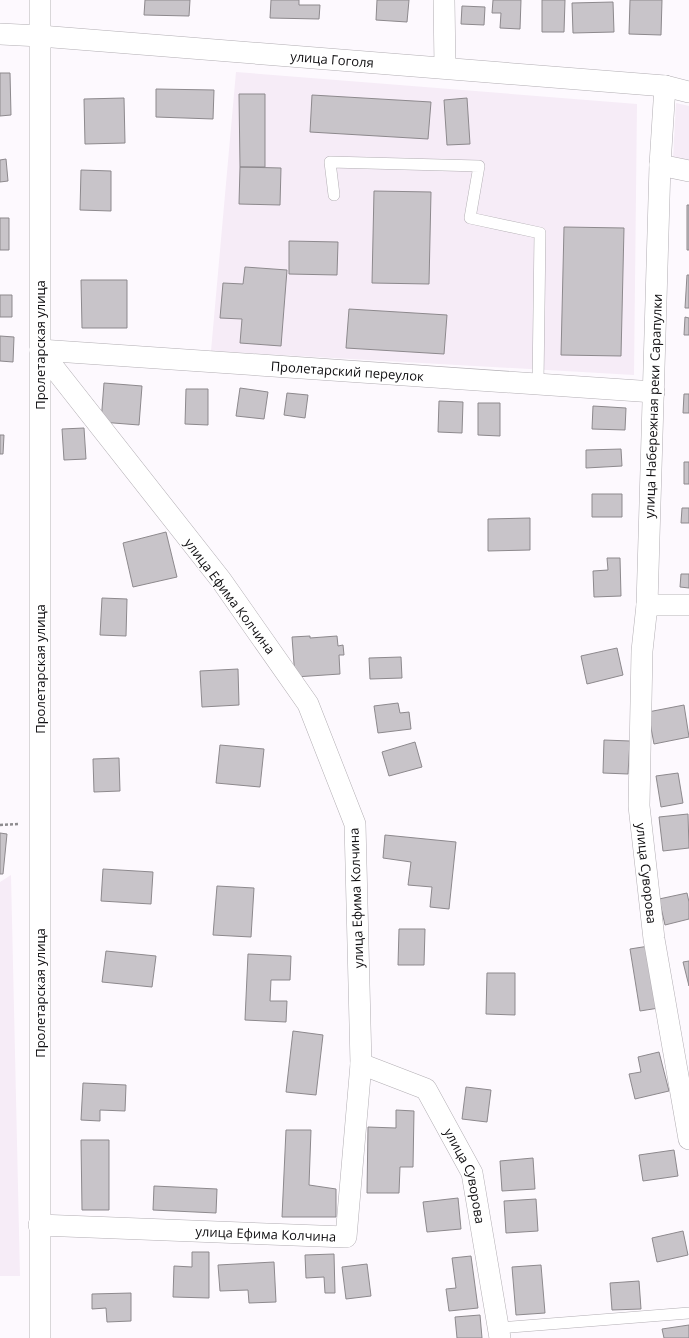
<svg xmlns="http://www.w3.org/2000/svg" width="689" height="1338" font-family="'Open Sans',sans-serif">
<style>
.built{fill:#f6ecf7}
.building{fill:#c8c4c9;stroke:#8d898d}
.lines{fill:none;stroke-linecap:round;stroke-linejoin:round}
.service-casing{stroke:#b2aeb3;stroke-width:12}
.minor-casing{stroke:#b2aeb3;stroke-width:22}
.path{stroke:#8e8c8f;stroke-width:2.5;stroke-dasharray:3 2;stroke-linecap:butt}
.service{stroke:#fff;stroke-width:11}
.minor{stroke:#fff;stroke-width:21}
.labels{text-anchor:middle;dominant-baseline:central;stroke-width:3;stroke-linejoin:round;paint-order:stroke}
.street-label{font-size:13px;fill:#0e0d0f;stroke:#fff}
</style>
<rect width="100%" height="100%" fill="#fdf9fe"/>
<path class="built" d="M236 72 637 104 634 375 211 351Z
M676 103 689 106V162L673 159Z
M11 875 20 1276H0V882Z"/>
<path class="building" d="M145 0H190L189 16 144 15Z
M271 0H299V5H320L319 19 270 18Z
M377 0H409L407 22 376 20Z
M493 0H521L520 29 500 28 501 13H492Z
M542 0H565L564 32H542Z
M630 0H662L661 35 629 34Z
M613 2 614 32 573 33 572 3Z
M462 6 485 7 484 25 461 24Z
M0 73H10L11 115 0 116Z
M156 89 214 90 213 119 156 117Z
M239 94H265V167H240Z
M312 95 431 102 428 139 310 132Z
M124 98 125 143 85 144 84 99Z
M467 98 470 144 447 145 444 100Z
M6 159 8 181 0 182V160Z
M240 167 281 168 280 205 239 204Z
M81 170 111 171V211L80 210Z
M374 191 431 192 429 284 372 283Z
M687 205H689V250H687Z
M0 218H9V250H0Z
M564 227 624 228 621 356 561 355Z
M289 241 338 242 337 275 289 274Z
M245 267 287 270 281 346 240 343 242 319 220 318 223 283 243 284Z
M687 275H689V308H685Z
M81 280H127V328H82Z
M0 295H12V317H0Z
M349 309 447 315 444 354 346 348Z
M685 317 689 318V335H684Z
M0 336 14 337 13 362 0 361Z
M104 383 142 386 139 425 101 422Z
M240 388 268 392 264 419 236 416Z
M186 389H208V425L185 424Z
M287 393 308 395 305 418 284 415Z
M684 394H689V413H683Z
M439 401 463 402 462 433 438 432Z
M478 403H500V436L478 435Z
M593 406 626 408 625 430 592 429Z
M84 428 86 459 64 460 62 429Z
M0 435H4L3 454H0Z
M621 449 622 466 586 468V450Z
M684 462H689V484H684Z
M592 494H622V517H592Z
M682 508H689V523H681Z
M530 518V550L488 551V519Z
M166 532 177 577 133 587 123 543Z
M607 558H620L621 596 594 597 593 571 608 570Z
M681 574H689V588L680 587Z
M102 598 127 599 126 636 100 635Z
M310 636V638L337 636 338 646 343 645 344 655H339L340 674 295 677 292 637Z
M617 648 623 675 587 684 581 656Z
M401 657 402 678 370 679 369 658Z
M238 669 239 705 202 707 200 671Z
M398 703 400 713 409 712 411 729 378 733 374 706Z
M684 705 689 737 654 744 648 712Z
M604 740 630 741 628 774 603 773Z
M415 742 422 767 389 776 382 752Z
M220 745 264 749 260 787 216 783Z
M119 758 120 791 94 792 93 759Z
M678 773 683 803 661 807 656 776Z
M688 814 689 848 663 851 659 817Z
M0 833 7 834 3 874H0Z
M385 835 456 842 449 909 430 907 432 887 408 885 411 862 383 858Z
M103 869 153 872 151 904 101 901Z
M217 886 254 888 251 937 213 935Z
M687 893 689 902V919L665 925 659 899Z
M399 929H425L424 965H398Z
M649 946 659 1008 640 1011 630 949Z
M106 951 156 956 152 987 102 982Z
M248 954 291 956 290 980H271L270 1001H287L286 1022 245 1020Z
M689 961V986L683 962Z
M487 973H515V1015L486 1014Z
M293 1031 323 1035 316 1095 286 1092Z
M659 1052 669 1091 635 1099 629 1074 641 1072 638 1057Z
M83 1083 126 1085 125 1111 100 1110V1121L81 1120Z
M466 1087 491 1090 487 1122 462 1119Z
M396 1110 414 1111 413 1167H400L399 1193H367L368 1127 396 1128Z
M286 1130H311L309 1185 336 1189V1217H282Z
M81 1140H109V1210H82Z
M674 1150 678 1176 643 1181 639 1155Z
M533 1158 535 1189 502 1191 500 1161Z
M154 1186 217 1189 216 1213 153 1210Z
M458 1198 461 1229 427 1232 423 1202Z
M536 1199 538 1231 506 1233 504 1201Z
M683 1231 688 1255 657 1262 652 1238Z
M192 1252H209V1298L173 1297 174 1266 192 1267Z
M334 1254 335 1293H325L324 1277 306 1278 305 1255Z
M471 1256 478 1308 449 1311 446 1289 456 1288 452 1258Z
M274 1262 276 1302 249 1303 248 1290 220 1291 218 1265Z
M367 1264 371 1296 346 1299 342 1267Z
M541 1265 545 1313 516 1315 512 1267Z
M639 1281 641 1309 612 1310 610 1283Z
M131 1293V1321L107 1322 106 1308 92 1309V1294Z
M480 1315 482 1338H457L455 1317Z
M689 1325V1338H664L662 1329Z"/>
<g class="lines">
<defs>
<path id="service" d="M334 195 330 162 479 166 470 218 540 233 538 384
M499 1328 689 1313"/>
<g id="minor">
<path d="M40 0V1338"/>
<path d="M444 0 445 67"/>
<path id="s1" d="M0 34 40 36 665 86 689 92"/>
<path d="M665 86 660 165 647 605H689"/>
<path d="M660 165 689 171"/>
<path id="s2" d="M40 350 654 392"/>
<path id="s3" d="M647 605 642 651 639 806 654 939 689 1139"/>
<path id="s4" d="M361 1064 426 1089 472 1173 500 1338"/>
<path id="s5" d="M39 1225 346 1237 361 1064 355 824 308 704 221 580 40 350"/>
</g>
</defs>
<use href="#service" class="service-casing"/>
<use href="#minor" class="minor-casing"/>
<path class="path" d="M0 825 19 824"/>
<use href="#service" class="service"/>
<use href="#minor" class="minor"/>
</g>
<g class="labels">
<g class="street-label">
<text stroke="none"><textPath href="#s1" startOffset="333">улица Гоголя</textPath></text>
<text transform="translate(40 345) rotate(-90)">Пролетарская улица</text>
<text stroke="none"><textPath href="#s2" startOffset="308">Пролетарский переулок</textPath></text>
<text transform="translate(653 406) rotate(-88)">улица Набережная реки Сарапулки</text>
<text transform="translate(230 596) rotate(53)">улица Ефима Колчина</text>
<text transform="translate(40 669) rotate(-90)">Пролетарская улица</text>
<text stroke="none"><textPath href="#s3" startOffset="269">улица Суворова</textPath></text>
<text transform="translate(356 898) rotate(-92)">улица Ефима Колчина</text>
<text transform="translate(40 993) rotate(-90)">Пролетарская улица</text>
<text stroke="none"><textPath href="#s4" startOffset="166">улица Суворова</textPath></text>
<text stroke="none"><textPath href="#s5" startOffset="227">улица Ефима Колчина</textPath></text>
</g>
</g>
</svg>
